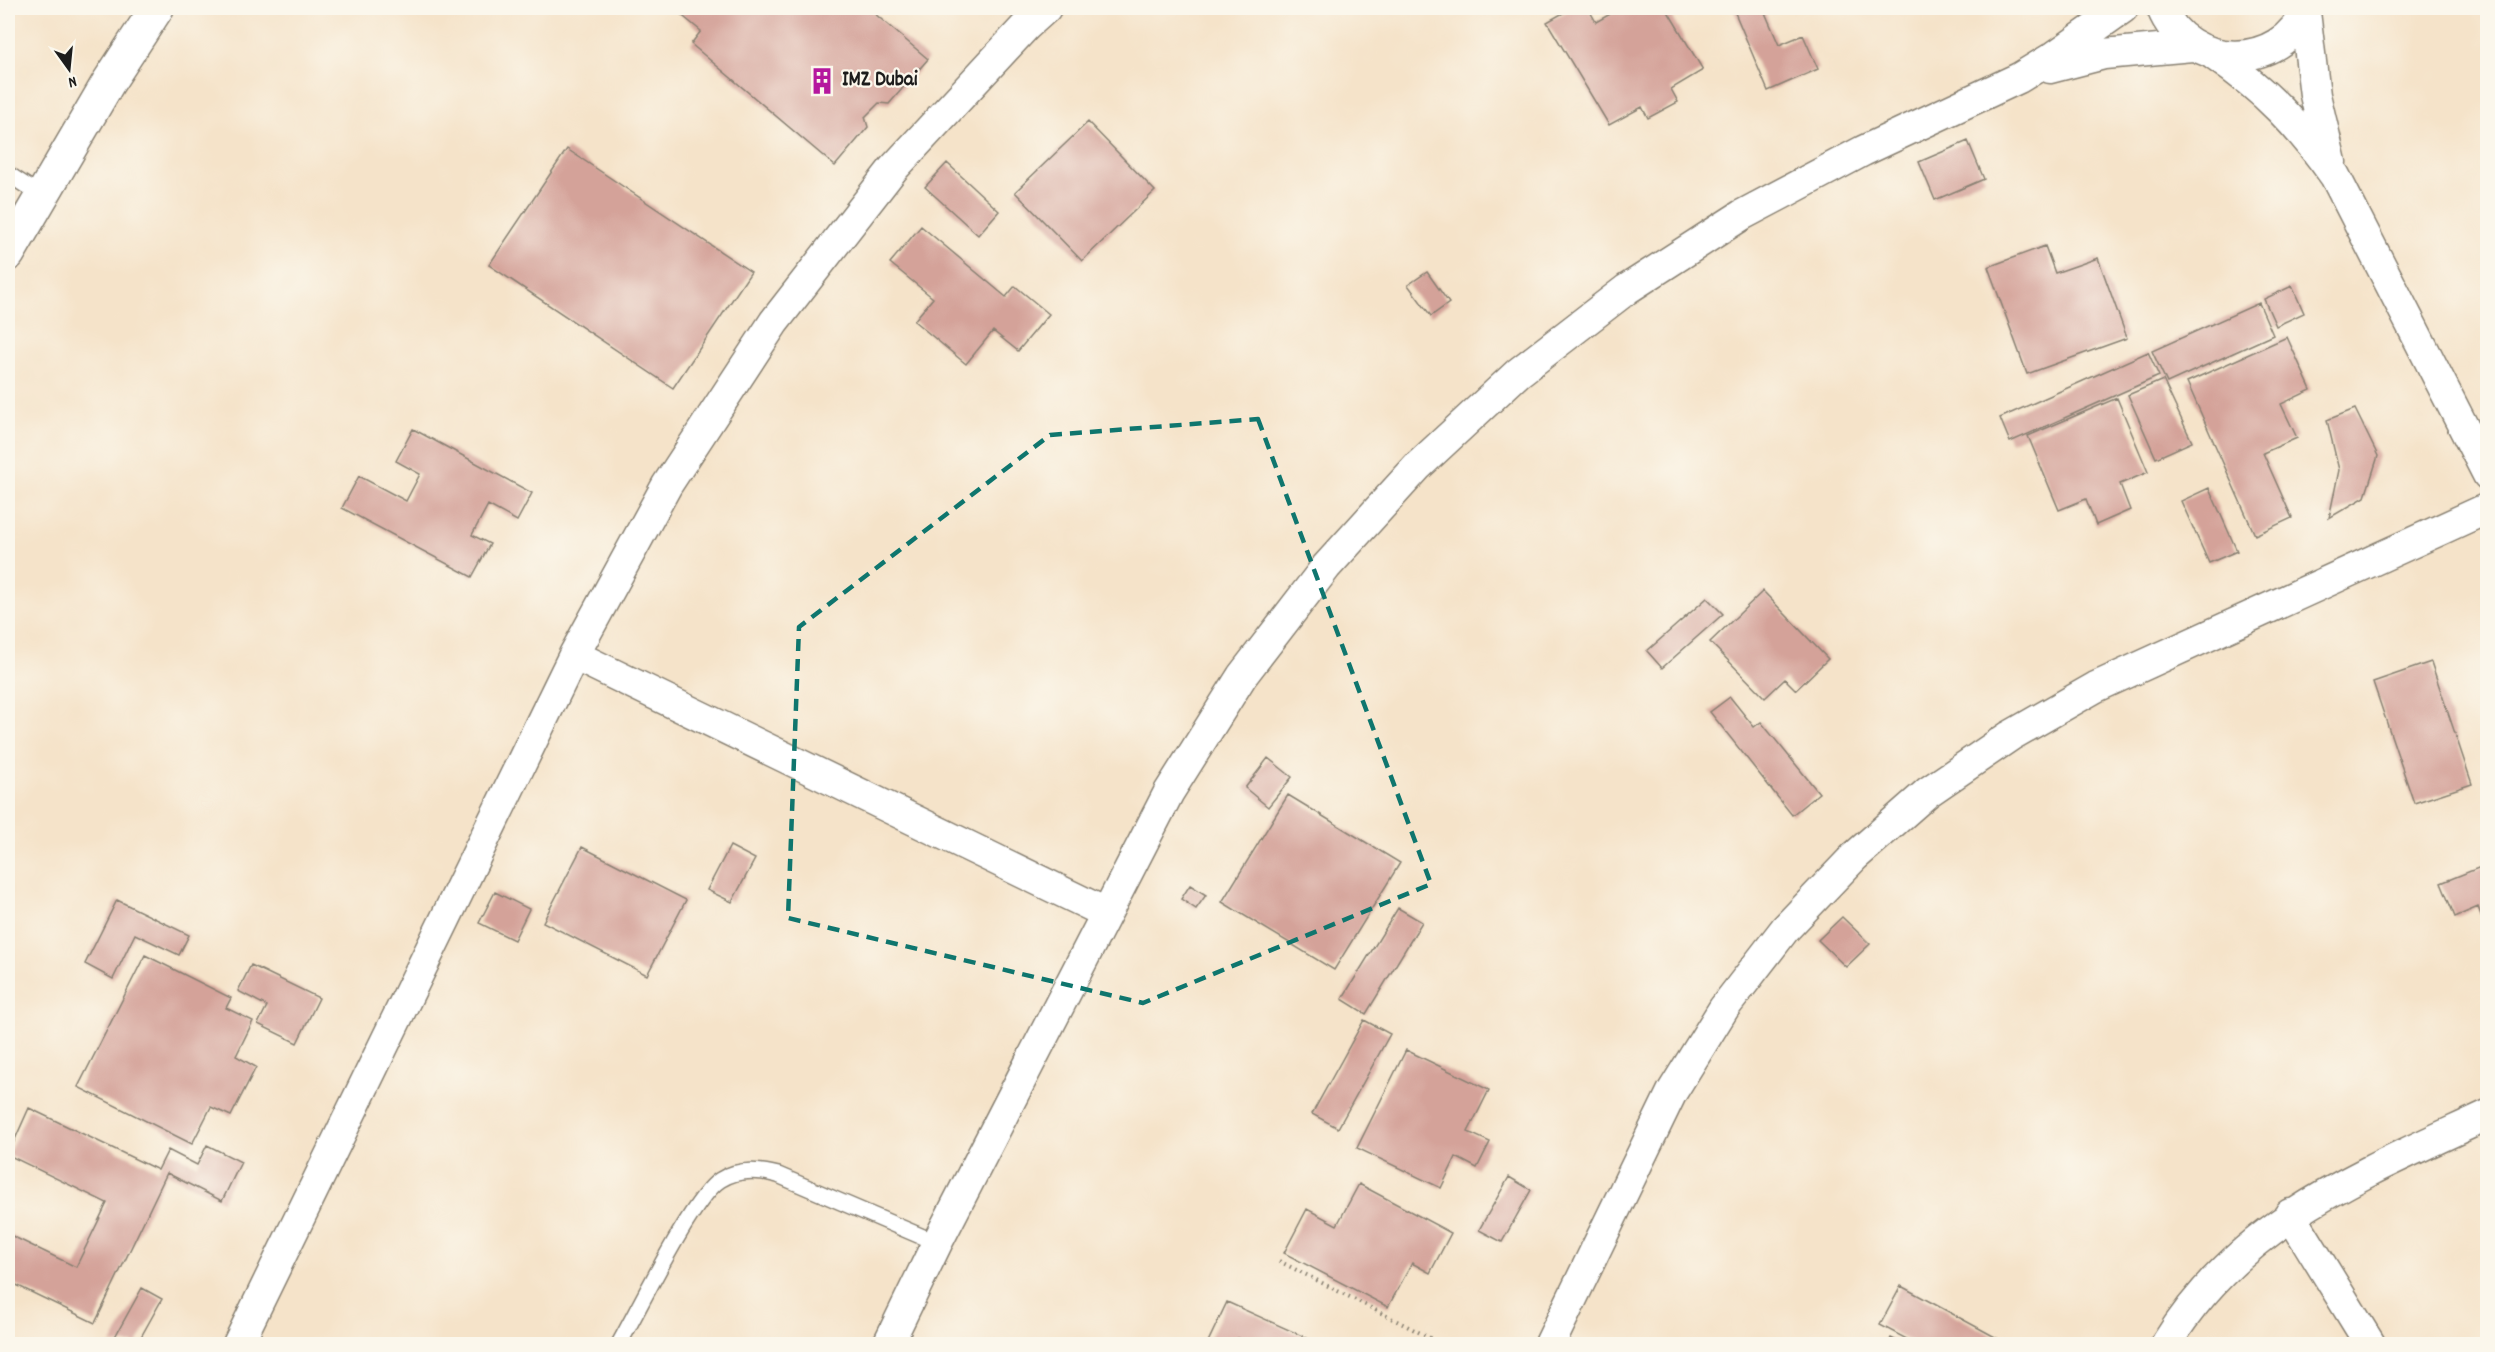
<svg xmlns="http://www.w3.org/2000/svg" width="2495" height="1352" font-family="Dekko,sans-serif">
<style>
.building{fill:#d4a299}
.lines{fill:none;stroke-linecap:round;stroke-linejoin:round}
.lane-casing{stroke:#888072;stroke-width:18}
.street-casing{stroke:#888072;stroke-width:33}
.secondary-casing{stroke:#888072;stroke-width:36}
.path{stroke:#888072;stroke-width:4;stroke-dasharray:1.5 4.5;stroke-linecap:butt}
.lane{stroke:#fff;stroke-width:15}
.street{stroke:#fff;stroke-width:30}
.secondary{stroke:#fff;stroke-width:33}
.marked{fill:none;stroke:#0f766e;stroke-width:4.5;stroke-dasharray:12 8;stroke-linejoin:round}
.labels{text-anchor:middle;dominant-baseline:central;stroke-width:4.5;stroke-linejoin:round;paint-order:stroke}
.poi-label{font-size:21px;font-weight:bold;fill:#1c1c1c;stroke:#fbf7ec;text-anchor:start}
</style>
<rect width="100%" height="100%" fill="#fbf7ec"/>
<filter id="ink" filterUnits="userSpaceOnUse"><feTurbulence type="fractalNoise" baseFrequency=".0167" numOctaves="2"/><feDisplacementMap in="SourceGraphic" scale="12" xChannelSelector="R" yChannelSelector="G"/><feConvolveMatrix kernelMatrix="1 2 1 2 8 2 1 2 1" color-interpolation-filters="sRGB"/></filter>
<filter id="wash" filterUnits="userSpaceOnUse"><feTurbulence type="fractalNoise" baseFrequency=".008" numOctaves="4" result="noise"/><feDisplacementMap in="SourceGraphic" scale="24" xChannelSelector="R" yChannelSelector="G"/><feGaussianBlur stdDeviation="1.35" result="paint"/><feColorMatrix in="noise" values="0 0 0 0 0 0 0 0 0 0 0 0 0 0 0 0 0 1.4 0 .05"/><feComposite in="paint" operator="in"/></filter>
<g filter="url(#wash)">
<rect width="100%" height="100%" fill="#f5e3c9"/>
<g id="blocks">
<path class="building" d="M673 8H868L928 59 889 104 879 103 865 117 868 127 835 166 691 44 701 31Z
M1572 8H1588L1596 22 1621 8H1666L1703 70 1671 89 1678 102 1648 118 1642 107 1609 125 1547 22Z
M1733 8H1763L1779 45 1803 35 1818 69 1768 91Z
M1861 8H1876L1863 13Z
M1088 122 1155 191 1082 261 1015 192Z
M1968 141 1984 179 1935 200 1919 162Z
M567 149 751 272 673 388 489 265Z
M947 163 999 211 978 235 925 187Z
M921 226 1006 297 1015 286 1049 314 1018 351 993 331 966 364 914 321 933 298 890 263Z
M2045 246 2055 273 2098 258 2127 338 2027 374 1988 267Z
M1427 272 1449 303 1431 316 1408 285Z
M2292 286 2304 313 2276 326 2264 299Z
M2259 303 2273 335 2167 383 2152 351Z
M2287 337 2311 390 2281 404 2297 438 2263 453 2292 518 2255 535 2187 382Z
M2148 352 2159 376 2010 442 2000 418Z
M2163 380 2192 442 2156 458 2128 395Z
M2117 398 2148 472 2120 484 2130 510 2096 525 2086 499 2059 510 2028 436Z
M2355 409 2378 456 2365 497 2329 518 2339 470 2327 420Z
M413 429 532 493 517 521 488 505 472 535 490 544 472 577 342 508 359 476 406 501 420 474 396 461Z
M2209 488 2237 551 2209 563 2181 501Z
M1763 591 1828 659 1796 690 1785 679 1765 698 1710 642Z
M1707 598 1723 614 1662 668 1647 651Z
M2431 662 2472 784 2414 803 2373 682Z
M1730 697 1754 727 1761 722 1819 793 1792 815 1710 712Z
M1268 758 1292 777 1268 807 1245 788Z
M1288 795 1400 863 1334 970 1222 902Z
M730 846 755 859 732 902 707 890Z
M582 847 686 900 647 975 543 922Z
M2488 864V931H2487L2478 907 2455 917 2441 883Z
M1190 885 1206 895 1196 909 1181 899Z
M495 892 529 909 514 940 479 923Z
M117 900 189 935 179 955 135 934 113 979 85 964Z
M1398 908 1422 922 1366 1014 1342 999Z
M1842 917 1870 944 1846 967 1818 940Z
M145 955 231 998 226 1008 253 1021 236 1056 256 1067 231 1116 211 1107 192 1144 78 1087Z
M251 965 319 998 297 1043 258 1024 267 1006 238 991Z
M1364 1020 1390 1034 1338 1128 1312 1114Z
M1406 1050 1489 1090 1468 1132 1490 1142 1477 1168 1456 1157 1441 1188 1357 1148Z
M29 1108 158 1170 168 1150 197 1165 207 1145 241 1162 222 1201 167 1173 95 1323 8 1281V1234L76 1267 107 1203 8 1155Z
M1509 1177 1531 1190 1502 1242 1479 1230Z
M1359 1184 1451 1233 1430 1273 1412 1263 1388 1307 1284 1253 1307 1209 1337 1225Z
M1901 1286 2008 1344H1916L1880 1325Z
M142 1288 162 1299 137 1344H111Z
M1227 1302 1320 1344H1252L1238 1338 1234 1344H1207Z
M1891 1338 1903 1344H1888Z"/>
</g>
</g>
<g filter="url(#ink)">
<use href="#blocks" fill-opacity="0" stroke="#888072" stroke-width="1.5"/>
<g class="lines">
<defs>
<path id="lane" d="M8 174 42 196
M619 1344C639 1309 692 1198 720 1180 738 1168 759 1170 778 1175L937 1243"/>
<path id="street" d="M2162 8C2186 71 2283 72 2306 8
M2305 12 2315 95 2331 162
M2214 55C2265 90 2299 125 2335 176L2488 475
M2050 68 2104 54 2192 46
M574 655 1106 913
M2290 1214 2370 1344
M238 1344 574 655 667 485 774 322 893 169 1026 26 1046 8
M888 1344 937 1243 1169 792 1242 676 1326 567 1418 466 1518 373 1627 289 1742 215 1863 151 2019 78 2055 56 2123 8
M1550 1344 1672 1092 1724 1008 1785 929 1854 857 1928 792 2010 736 2096 687 2488 508
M2166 1344C2242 1220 2362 1174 2488 1115"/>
<path id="secondary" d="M8 254 108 83 157 8"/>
</defs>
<use href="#lane" class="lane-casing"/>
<use href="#street" class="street-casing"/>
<use href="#secondary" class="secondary-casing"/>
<path class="path" d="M1279 1261 1442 1344"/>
<use href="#lane" class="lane"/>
<use href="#street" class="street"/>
<use href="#secondary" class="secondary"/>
</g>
</g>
<path class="marked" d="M1258 419 1431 884 1143 1003 788 918 799 627 1050 435Z"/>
<defs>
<symbol id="building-bare" viewBox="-9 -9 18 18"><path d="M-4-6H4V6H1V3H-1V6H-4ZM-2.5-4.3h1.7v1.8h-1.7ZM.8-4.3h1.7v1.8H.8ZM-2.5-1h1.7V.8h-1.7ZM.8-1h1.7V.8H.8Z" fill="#b5179e" stroke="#fbf7ec" stroke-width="2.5" paint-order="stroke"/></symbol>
</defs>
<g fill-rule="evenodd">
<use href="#building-bare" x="803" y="62" width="38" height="38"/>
</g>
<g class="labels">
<g class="poi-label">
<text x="842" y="81">IMZ Dubai</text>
</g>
</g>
<rect width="2495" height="1352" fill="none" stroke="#fbf7ec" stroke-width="30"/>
<g transform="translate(69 69) rotate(165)" stroke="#fbf7ec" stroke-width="4.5" paint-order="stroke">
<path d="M0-4.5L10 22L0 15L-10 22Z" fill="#1c1c1c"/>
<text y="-9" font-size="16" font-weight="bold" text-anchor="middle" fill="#1c1c1c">N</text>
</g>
</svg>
